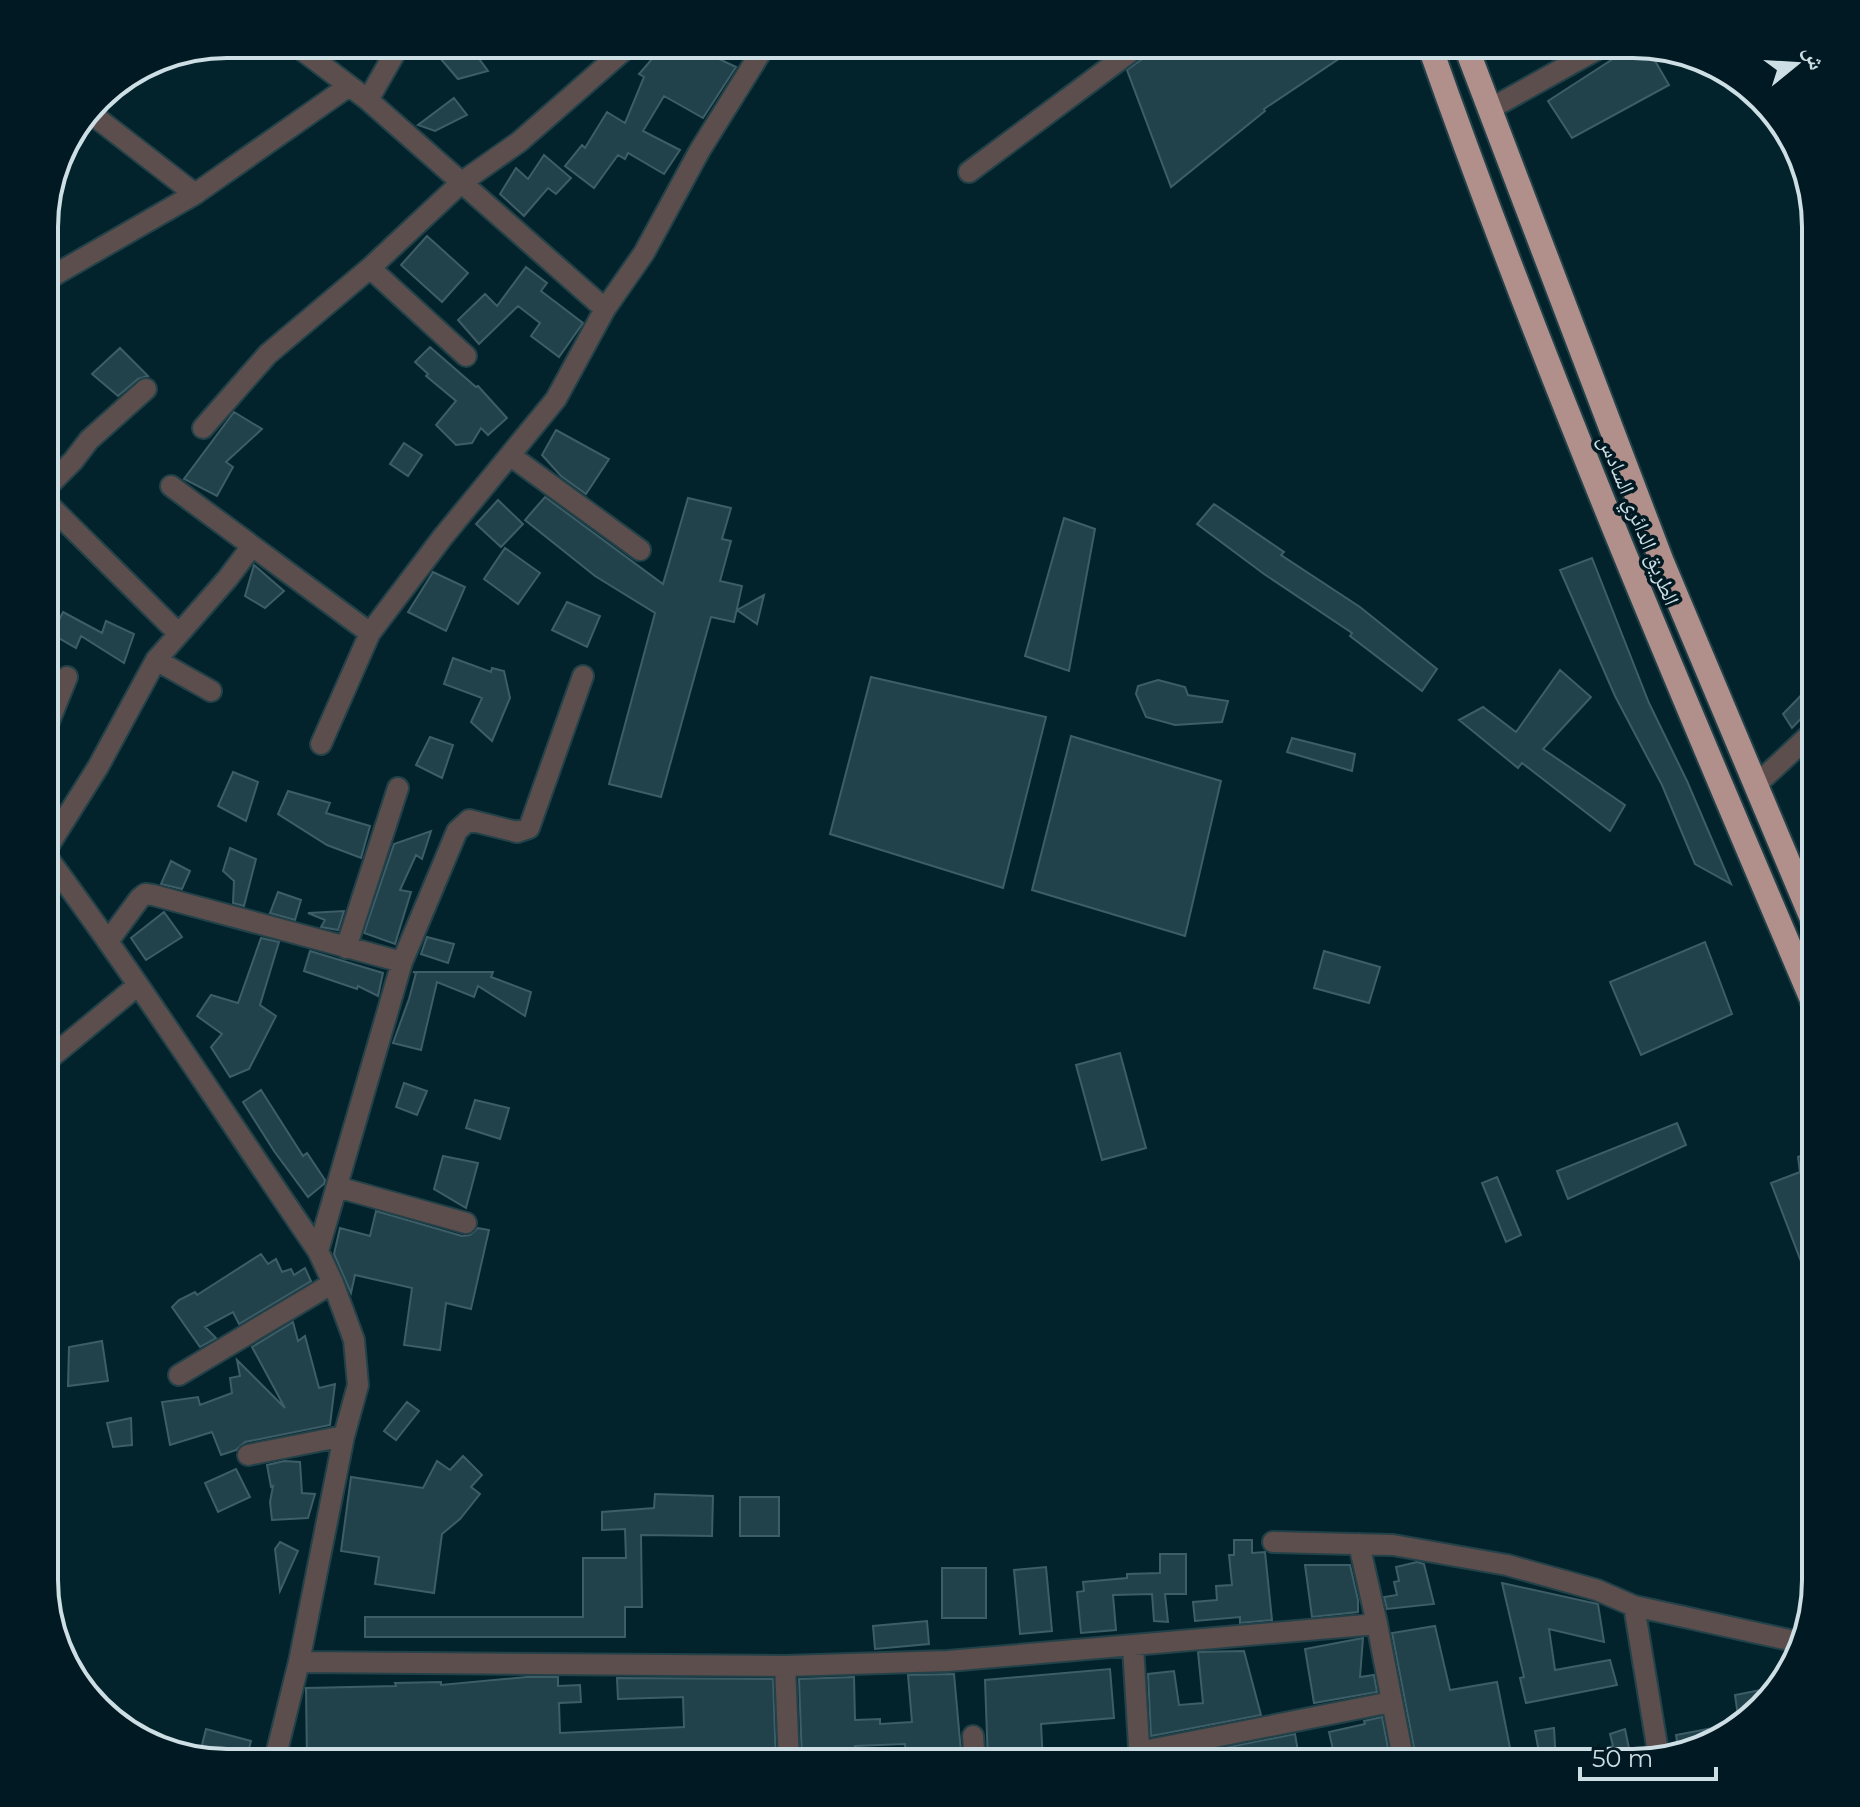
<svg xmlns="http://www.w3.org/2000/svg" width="1860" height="1807" font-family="Montserrat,'Noto Naskh Arabic',sans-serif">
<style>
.building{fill:#22424b;stroke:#3d5d67;stroke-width:2}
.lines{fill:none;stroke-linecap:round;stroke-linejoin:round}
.minor-casing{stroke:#224149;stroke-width:24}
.highway-casing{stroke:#224149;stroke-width:28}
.minor{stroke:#5c4e4c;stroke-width:20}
.highway{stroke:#b1908c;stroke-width:24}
.labels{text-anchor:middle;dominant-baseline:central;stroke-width:7;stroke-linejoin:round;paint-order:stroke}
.street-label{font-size:22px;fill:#cddfe4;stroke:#001922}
.rim{fill:none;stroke:#cddfe4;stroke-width:4}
</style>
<rect width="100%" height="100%" fill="#02232b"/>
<path class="building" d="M428 44H468L488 71 458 79Z
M665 44H711L704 52 736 67 703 118 664 96 643 131 680 150 664 174 628 153 625 159 618 155 594 188 565 166 582 145 585 148 607 112 625 123 644 77 639 74Z
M1155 44H1361L1264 109 1265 111 1171 187 1127 70 1149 54Z
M1636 44 1646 45 1669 85 1572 138 1548 101Z
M454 98 467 115 435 131 418 125Z
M544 155 571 178 556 194 548 188 524 216 500 194 516 168 528 179Z
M427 236 468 273 442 302 401 265Z
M526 267 547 283 541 291 583 323 559 357 531 336 540 323 518 306 479 344 458 320 485 294 497 306Z
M430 347 476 387 478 386 507 418 488 435 481 428 472 443 456 445 436 425 456 401 426 376 428 374 415 362Z
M120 348 148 376 138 379 118 396 92 374Z
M234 412 262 429 226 462 233 467 217 496 184 479Z
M556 430 609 459 586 494 561 476 542 455Z
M404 443 422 455 408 476 390 464Z
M545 497 663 584 688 498 731 508 722 539 731 541 720 581 742 586 734 622 711 617 661 797 609 784 655 613 595 576 525 520Z
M498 500 523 524 501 547 476 524Z
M1214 504 1284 552 1281 555 1360 607 1437 669 1422 691 1350 636 1352 633 1264 574 1197 524Z
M1064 518 1095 529 1069 671 1025 656Z
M505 548 540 573 518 604 484 579Z
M1592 558 1649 703 1687 781 1731 884 1695 864 1662 785 1615 696 1560 570Z
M254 565 284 591 265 608 245 596Z
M433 572 465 587 446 631 408 612Z
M764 595 757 624 737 610Z
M567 602 600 616 587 647 552 630Z
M63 612 102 633 106 621 134 634 124 663 81 636 76 648 52 634Z
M453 658 491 672 492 668 504 671 510 698 492 741 471 722 482 698 444 684Z
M1560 670 1591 697 1543 749 1625 805 1610 831 1522 763 1518 768 1459 720 1483 707 1516 732Z
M871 677 1046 717 1003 888 830 834Z
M1158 680 1185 687 1188 695 1228 701 1222 722 1175 725 1146 717 1136 694 1138 686Z
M1816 680V703L1792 728 1783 714Z
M1071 736 1221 781 1185 936 1032 890Z
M430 737 453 745 442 778 416 765Z
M1292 738 1355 754 1352 771 1287 752Z
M233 772 258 782 246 821 218 806Z
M288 791 330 803 326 813 370 826 361 858 327 845 278 814Z
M431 831 422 859 416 855 400 890 411 892 395 944 364 933 394 844Z
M230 848 256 859 244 906 233 903 234 881 223 871Z
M171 861 190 871 182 889 161 884Z
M278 892 301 900 295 920 270 913Z
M344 911 338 930 321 927 325 920 308 913Z
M164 912 182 937 146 960 131 938Z
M427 937 454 944 448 963 421 954Z
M261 938 279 942 260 1005 276 1016 249 1069 230 1077 211 1047 222 1034 197 1016 211 995 238 1003Z
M1705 942 1732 1014 1641 1055 1610 982Z
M310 951 383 973 378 996 358 986 357 989 304 971Z
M1324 951 1380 967 1369 1003 1314 988Z
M413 972H493L491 977 531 992 525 1016 478 986 474 997 437 982 421 1050 393 1043 409 999 416 973Z
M1120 1053 1146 1148 1102 1160 1076 1065Z
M404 1083 427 1091 417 1115 396 1107Z
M261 1090 303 1156 307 1153 325 1180 324 1184 308 1197 274 1151 243 1102Z
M475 1100 509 1108 500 1139 466 1128Z
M1677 1123 1686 1145 1568 1199 1557 1171Z
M1816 1150V1259L1802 1264 1771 1183 1800 1172 1798 1157Z
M443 1156 478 1163 466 1208 434 1189Z
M1497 1177 1521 1235 1506 1242 1482 1183Z
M376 1211 462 1236 470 1235 478 1228 489 1230 471 1309 446 1303 440 1350 404 1345 412 1288 355 1275 351 1293 334 1254 340 1228 370 1236Z
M261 1254 268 1264 276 1259 282 1272 291 1269 294 1275 305 1268 311 1281 239 1324 233 1312 205 1327 216 1338 200 1347 172 1307 179 1300 195 1292 197 1295Z
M293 1322 298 1341 305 1336 319 1388 335 1384 330 1425 245 1442 236 1450 221 1455 212 1432 170 1445 162 1402 198 1397 200 1405 232 1393 230 1378 240 1376 237 1360 285 1408 252 1347Z
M102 1341 108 1381 68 1386 69 1347Z
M407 1402 419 1411 396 1440 384 1431Z
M131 1418 132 1445 113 1447 107 1423Z
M463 1456 482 1475 471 1487 480 1494 460 1519 442 1534 434 1593 375 1584 379 1557 341 1551 351 1477 423 1488 437 1461 450 1470Z
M284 1461 300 1462 302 1493 315 1494 308 1518 272 1520 270 1502 273 1486 271 1487 267 1465Z
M236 1469 250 1497 218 1512 205 1483Z
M655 1494 713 1496 712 1536 641 1535 642 1607H625V1637H365V1617H583V1558H626L625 1529 602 1530V1512L654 1508Z
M740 1497H779V1536H740Z
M1234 1540H1252V1553L1265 1552 1272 1620 1240 1623V1617L1195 1621 1193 1602 1217 1600 1216 1586 1232 1585 1229 1555H1234Z
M280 1542 298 1551 280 1591 275 1549Z
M1160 1554H1186V1594H1165L1168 1622 1154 1621 1152 1594 1113 1595 1116 1630 1081 1633 1077 1592 1084 1591 1083 1582 1127 1578V1574L1160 1573Z
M1417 1562 1424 1564 1434 1604 1387 1609 1384 1597 1397 1595 1394 1582 1399 1581 1396 1567Z
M1305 1565H1350L1358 1600V1612L1312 1617Z
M1046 1567 1052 1631 1020 1634 1014 1570Z
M942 1568H986V1618H942Z
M1502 1583 1598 1604 1604 1642 1549 1629 1555 1670 1610 1660 1617 1685 1526 1703 1520 1678 1524 1677Z
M927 1621 929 1644 875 1649 873 1626Z
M1435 1626 1450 1690 1497 1682 1513 1763H1417L1392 1633Z
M1363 1638 1360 1677 1374 1675 1377 1692 1314 1703 1305 1649Z
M1244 1651 1261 1715 1151 1736 1148 1674 1174 1671 1179 1705 1203 1703 1198 1652Z
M1110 1669 1114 1718 1041 1724 1043 1763H988L985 1680Z
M954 1674 962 1763H906L905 1744 855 1746V1760L802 1761 799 1679 854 1677 855 1720 880 1719V1724L912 1722 908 1675Z
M527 1677H558V1686L580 1685 581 1702 559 1703 560 1733 684 1727 683 1697 618 1699 617 1678 773 1679 776 1763H307L306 1688 396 1686 395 1683 441 1682V1685Z
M1776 1687 1754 1717 1703 1749 1679 1754 1676 1735 1739 1723 1735 1695Z
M1382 1717 1391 1763H1336L1329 1732 1365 1724 1364 1721Z
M1554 1728 1556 1763H1541L1535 1731Z
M206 1729 251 1741 245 1763H227L199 1757Z
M1625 1729 1632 1763H1571V1760L1613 1746 1610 1734Z
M1295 1734 1300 1763H1153V1762Z"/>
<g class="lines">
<defs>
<path id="minor" d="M294 44 368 100 605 309
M368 100 400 44
M1488 110 1607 44
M89 112 195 194
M969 172 1141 44
M370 268 466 356
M44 281 195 194 349 86
M203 428 268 354 370 268 462 182 519 142 631 44
M511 456 640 550
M171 486 370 633
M44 490 73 461 89 440 146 389
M44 500 178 633
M252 546 228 578 156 660 98 767 44 853C140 982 227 1118 318 1251L333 1283 354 1340 358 1385 344 1436 299 1662 274 1763
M156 660 211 691
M44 734 67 677
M321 744 370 633 442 538 556 399 605 309 644 253 700 150 766 44
M1755 786 1816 729
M109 940 140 898 145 894 153 895 402 962
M346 948 398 788
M44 1063 137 986
M337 1187 466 1223
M318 1251 402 962 457 831 469 820 517 832 529 828 583 676
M179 1375 333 1283
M248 1455 344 1436
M1273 1542 1393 1545 1507 1565 1597 1590 1634 1606 1803 1643
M1359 1544 1377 1624 1404 1763
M1634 1606 1659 1758
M1133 1646 1140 1763
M299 1662 785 1666 948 1661 1377 1624
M785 1666 789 1763
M973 1736 975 1763
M1139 1752 1391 1702"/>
<path id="highway" d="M1429 44C1544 371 1680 690 1816 1009
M1465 44 1662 562 1816 928"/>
</defs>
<use href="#minor" class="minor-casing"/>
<use href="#highway" class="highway-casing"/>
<use href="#minor" class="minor"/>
<use href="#highway" class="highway"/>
</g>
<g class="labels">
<g class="street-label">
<text transform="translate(1639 520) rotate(68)">الطريق الدائري السادس</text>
</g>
</g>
<path d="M0 0H1860V1807H0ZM227 58H1633A169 169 0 0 1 1802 227V1580A169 169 0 0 1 1633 1749H227A169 169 0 0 1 58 1580V227A169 169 0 0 1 227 58Z" fill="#001922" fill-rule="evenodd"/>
<path class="rim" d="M227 58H1633A169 169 0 0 1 1802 227V1580A169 169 0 0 1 1633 1749H227A169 169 0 0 1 58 1580V227A169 169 0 0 1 227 58Z"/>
<g transform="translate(1796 64) rotate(72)" stroke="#001922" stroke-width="6" paint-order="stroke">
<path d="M0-6L14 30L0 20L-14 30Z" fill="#cddfe4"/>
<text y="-12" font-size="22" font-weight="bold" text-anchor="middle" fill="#cddfe4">ش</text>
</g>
<path d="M1580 1767v12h136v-12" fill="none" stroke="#cddfe4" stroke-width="4"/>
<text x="1592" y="1767" font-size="24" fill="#cddfe4" stroke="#001922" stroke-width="6" paint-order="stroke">50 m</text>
</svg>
